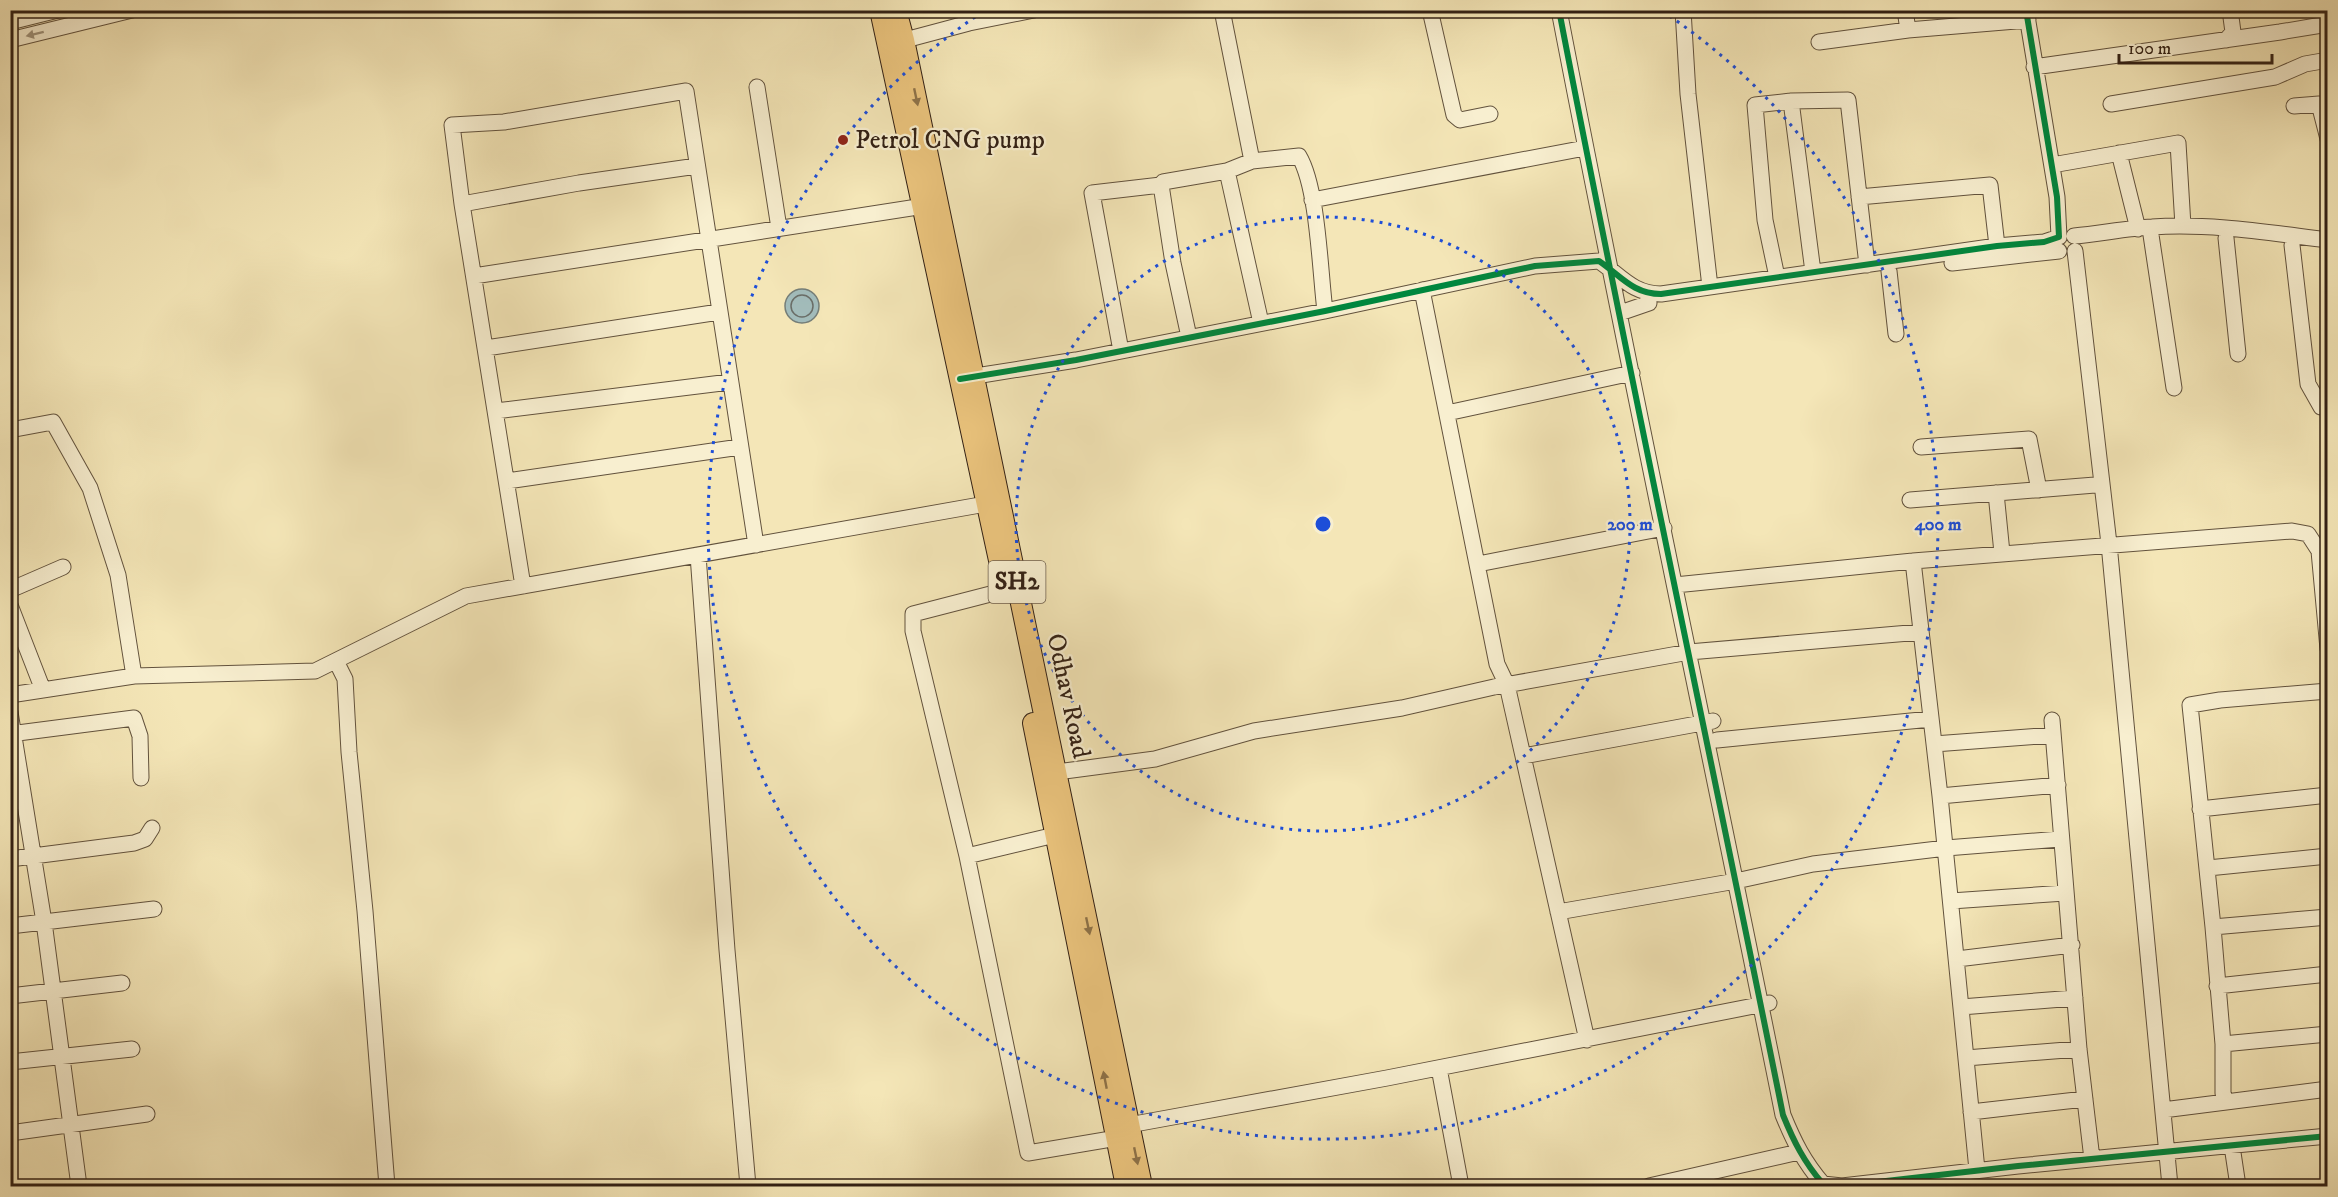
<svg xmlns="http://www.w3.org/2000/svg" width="2338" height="1197" font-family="'IM FELL DW Pica',serif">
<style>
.water{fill:#a2bcbb;stroke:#757e78;stroke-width:1.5}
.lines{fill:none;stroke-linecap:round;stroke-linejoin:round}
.shore{stroke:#6a6e68;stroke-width:1.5}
.minor-casing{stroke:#62523d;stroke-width:17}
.major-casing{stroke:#322014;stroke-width:22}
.minor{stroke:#f8efd0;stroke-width:15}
.major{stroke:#eac37c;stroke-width:20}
.cycleway-casing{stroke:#f8efd0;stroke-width:10}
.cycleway{stroke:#00873e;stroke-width:6}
.oneway{fill:#9f927b}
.oneway2{fill:#8e7248}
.ring{fill:none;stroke:#1d4ed8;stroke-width:3;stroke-dasharray:3 6}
.poi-dot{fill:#8f2418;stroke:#f8efd0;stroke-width:2}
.labels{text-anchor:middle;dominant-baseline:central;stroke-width:4.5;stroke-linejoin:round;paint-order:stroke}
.shield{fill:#f8efd0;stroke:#6d5e4c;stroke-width:1.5}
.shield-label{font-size:24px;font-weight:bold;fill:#322014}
.poi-label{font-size:26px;fill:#322014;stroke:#f8efd0;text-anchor:start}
.street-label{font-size:26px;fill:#322014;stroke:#f8efd0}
.centre{fill:#1d4ed8;stroke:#f8efd0;stroke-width:3}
.ring-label{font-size:18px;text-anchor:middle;font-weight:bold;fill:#1d4ed8;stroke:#f8efd0;stroke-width:4.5;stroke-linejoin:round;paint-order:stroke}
</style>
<rect width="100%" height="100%" fill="#f4e6b7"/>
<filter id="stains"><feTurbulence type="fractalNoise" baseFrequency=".00333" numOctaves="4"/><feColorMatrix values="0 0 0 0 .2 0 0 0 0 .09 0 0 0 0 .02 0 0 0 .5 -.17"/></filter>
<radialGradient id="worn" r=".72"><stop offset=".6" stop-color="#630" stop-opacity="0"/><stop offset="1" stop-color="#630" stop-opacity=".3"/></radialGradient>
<path class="water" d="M785 306a17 17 0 1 1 34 0a17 17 0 1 1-34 0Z"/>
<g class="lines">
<path class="shore" d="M791 306a11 11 0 1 1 22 0a11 11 0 1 1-22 0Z"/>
<defs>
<path id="minor" d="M1222 10 1252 161
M1430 10 1454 115 1460 120 1490 114
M1559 10C1630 380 1709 747 1783 1115 1794 1142 1804 1162 1823 1184L1842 1186 2018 1166 2328 1136
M1683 10 1688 94 1710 287
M1905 10 1908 30
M10 22 58 10
M10 40 132 10
M2226 40 2233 32 2230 10
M1819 42 1908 30 2028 20
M894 43 969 23 1034 10
M2034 67 2280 32 2328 24
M757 87 779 228
M1791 101 1813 272
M2111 104 2275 77 2305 64 2328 60
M2294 106 2319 104 2328 139
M2119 153 2138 229
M2052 165 2178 143 2183 226
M1227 171 1261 323
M1859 197 1990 185 1997 246
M1312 200 1585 148
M462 204 579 183 697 166
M2151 235 2174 388
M2074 236C2100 234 2126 228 2152 227 2211 223 2270 233 2328 240
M2226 238 2238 354
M2292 245 2308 384 2321 407H2328
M2075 251 2109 544 2170 1186
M1952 263 2059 251
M1889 271 1896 334
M474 276 924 206
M1777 277 1765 220 1755 105 1791 101 1848 100 1867 265
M1422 290 1497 664 1507 685 1587 1040
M1620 313 1649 303 1647 294
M1189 337 1173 263 1161 185 1163 182 1227 171 1252 161 1299 156C1318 188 1320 272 1325 311
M486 348 719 312
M1121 351 1092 193 1161 185
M963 378 1076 360 1325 311 1535 266 1599 261C1621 276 1633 294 1661 294L1997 246 2044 242 2059 237 2057 197 2026 10
M496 411 730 382
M1447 413 1632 373
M10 430 53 422 90 488 118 575 134 676
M1921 447 2029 439 2039 490
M507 481 740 447
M1996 493 2002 553
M1910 500 2095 485
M698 555 727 950 748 1186
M1913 561 1940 796 1977 1170
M1478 564 1664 528
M1675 585 1913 561 2292 531 2308 534 2319 551 2328 649
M523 586 462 204 452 125 504 122 686 91 756 545
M10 590 63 567
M1006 590 913 614V631L967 856 1055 835
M10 605 43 690
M336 661 345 679 349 752 365 911 387 1186
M10 695 134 676 315 671 466 596 997 502
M10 712 44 922 10 926
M2052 720 2079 1049 2092 1159
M10 734 134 718 140 736 141 778
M1717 740 1931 719
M1934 744 2053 735
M1523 756 1713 721
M1057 772 1155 759 1254 731 1402 708 1494 687 1689 652 1921 632
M1940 796 2058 785
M2200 809 2328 795
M967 856 1028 1153 1117 1138
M10 859 134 843 145 839 152 828
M2208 868 2328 856
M1951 901 2065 893
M1558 912 1736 881 1813 864 1946 848 2060 839
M2213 927 2328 917
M1957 959 2072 945
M2217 986 2328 974
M10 996 122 983
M1961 1007 2075 998
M2223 1044 2328 1034
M1966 1058 2079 1049
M10 1062 132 1049
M1439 1068 1461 1186
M2226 1102 2223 1093V1044L2213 927 2190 705 2220 700 2328 691
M2163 1110 2328 1089
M1971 1112 2085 1099
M1129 1125 1387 1078 1769 1003
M10 1133 147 1114
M2232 1146 2238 1186
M79 1186 44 922 154 909
M1649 1186 1799 1152"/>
<path id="major" d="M880 10 1000 565
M896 10 904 40 1142 1186
M1033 723 1126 1186"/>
</defs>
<use href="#minor" class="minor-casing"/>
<use href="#major" class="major-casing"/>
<use href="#minor" class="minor"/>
<use href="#major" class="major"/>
<defs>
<path id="cycleway" d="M1559 10C1630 380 1709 747 1783 1115 1794 1142 1804 1162 1823 1184L1842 1186 2018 1166 2328 1136
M960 379 1076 360 1325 311 1535 266 1599 261C1621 276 1633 294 1661 294L1997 246 2044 242 2059 237 2057 197 2026 10"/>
</defs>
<use href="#cycleway" class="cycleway-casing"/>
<use href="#cycleway" class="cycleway"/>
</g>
<defs><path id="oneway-solid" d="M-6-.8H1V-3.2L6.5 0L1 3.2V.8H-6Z" transform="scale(1.5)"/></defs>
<use class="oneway" href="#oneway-solid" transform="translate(35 34) rotate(166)"/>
<g class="oneway2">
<use href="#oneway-solid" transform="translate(916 97) rotate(78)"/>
<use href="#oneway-solid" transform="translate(1088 926) rotate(78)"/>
<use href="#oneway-solid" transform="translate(1105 1080) rotate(-101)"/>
<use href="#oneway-solid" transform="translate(1136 1156) rotate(78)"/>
</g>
<g class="ring">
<circle cx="1323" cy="524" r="307"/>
<path d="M1662 11A615 615 0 1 1 984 11"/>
</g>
<circle class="poi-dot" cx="843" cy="140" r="6"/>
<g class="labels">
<rect class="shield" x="988.5" y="561" width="57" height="42" rx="4.5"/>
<g class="shield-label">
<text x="1017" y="582">SH2</text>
</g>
<g class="poi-label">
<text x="855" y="140">Petrol CNG pump</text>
</g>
<g class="street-label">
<text transform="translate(1068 696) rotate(78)">Odhav Road</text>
</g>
</g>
<circle cx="1323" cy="524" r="9" class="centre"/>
<g class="ring-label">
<text x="1630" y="530">200 m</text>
<text x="1938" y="530">400 m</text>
</g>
<rect width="2338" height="1197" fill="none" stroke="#f4e6b7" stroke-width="36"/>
<rect x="12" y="12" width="2314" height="1173" fill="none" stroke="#322014" stroke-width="3"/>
<rect x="18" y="18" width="2302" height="1161" fill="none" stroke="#322014" stroke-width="1.5"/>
<path d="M2119 54v9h153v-9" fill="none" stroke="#322014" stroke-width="3"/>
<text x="2128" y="54" font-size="18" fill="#322014" stroke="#f8efd0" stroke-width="4.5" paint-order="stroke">100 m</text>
<rect width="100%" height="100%" filter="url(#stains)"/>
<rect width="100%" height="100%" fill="url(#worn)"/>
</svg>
